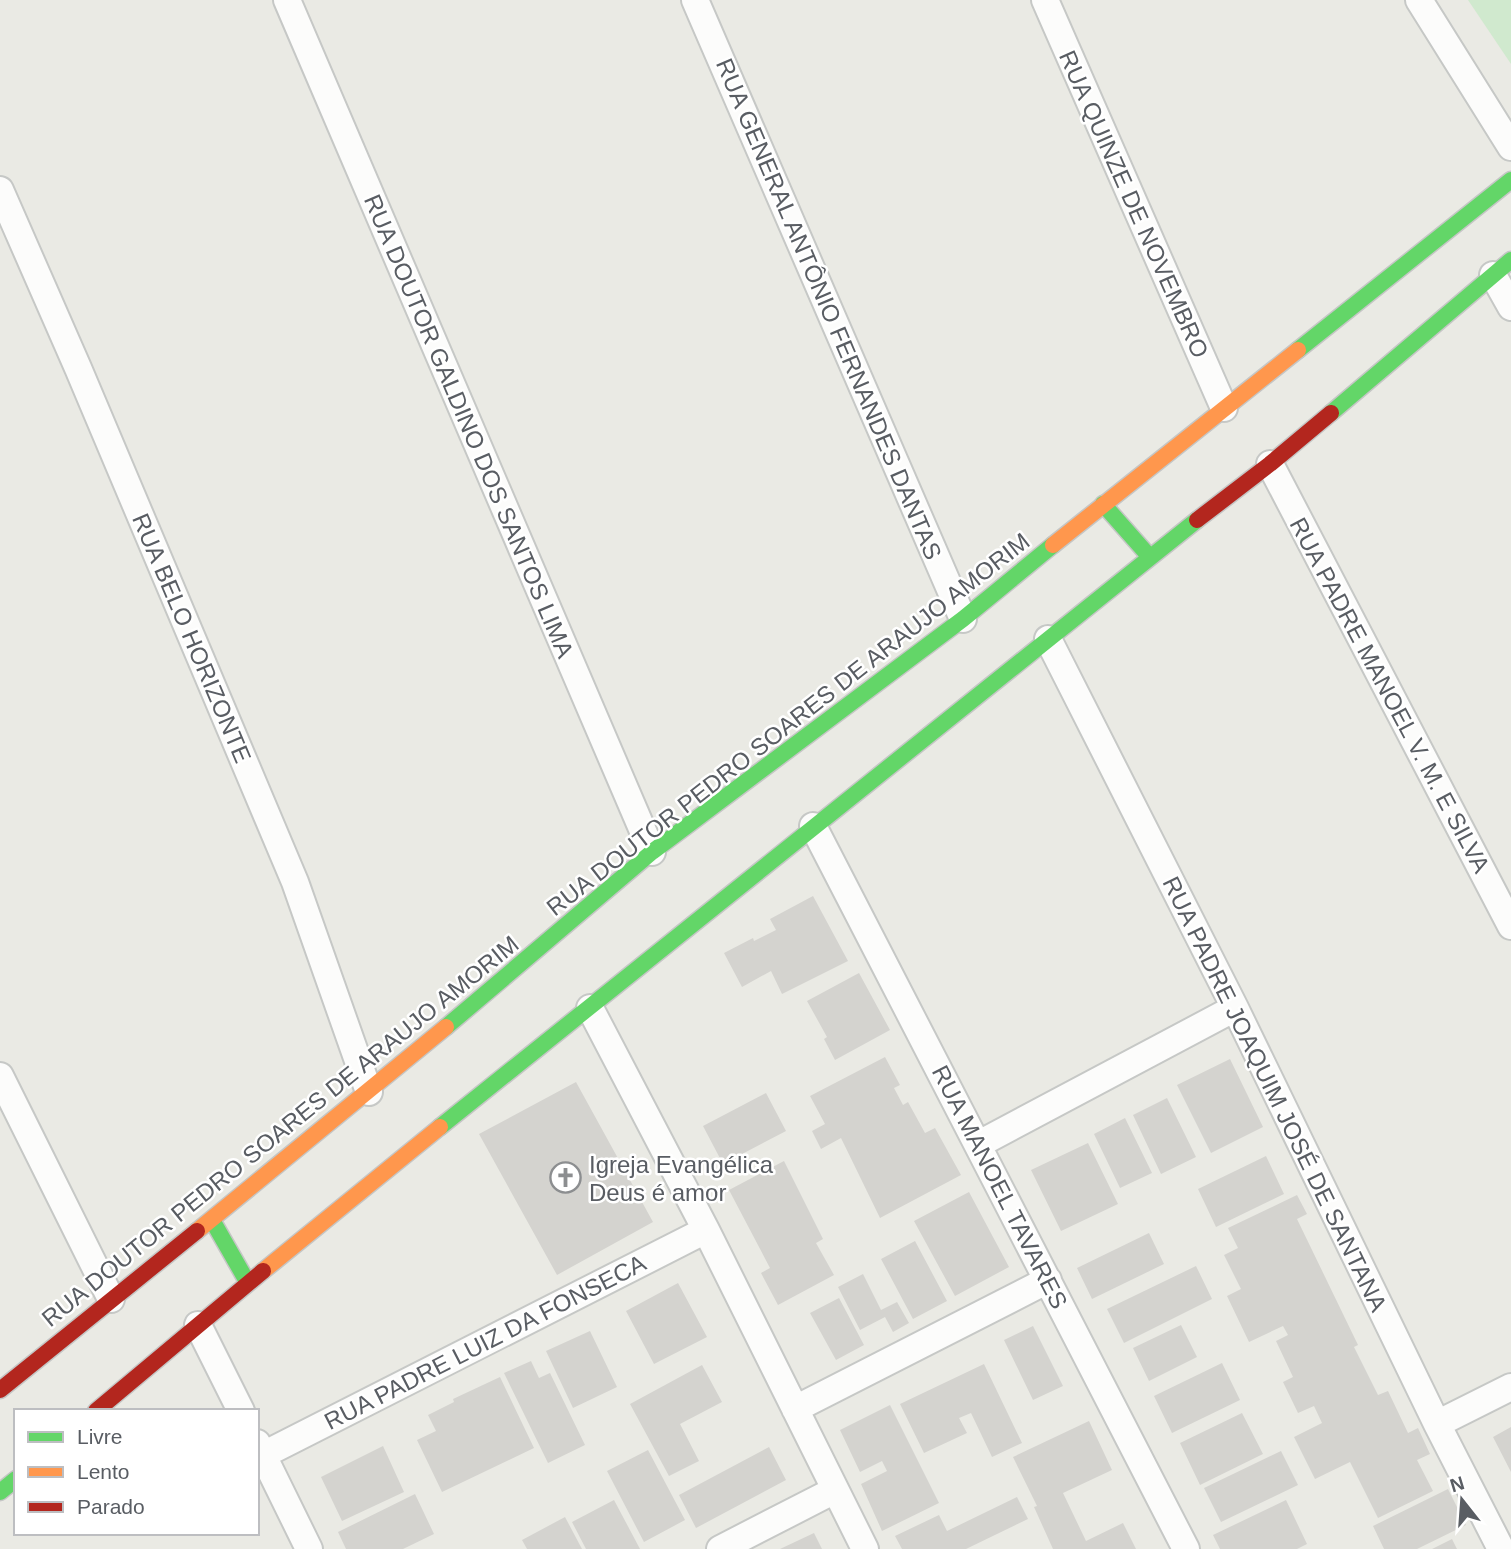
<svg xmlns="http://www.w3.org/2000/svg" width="1511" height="1549" font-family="Helvetica,sans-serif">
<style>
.green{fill:#d0e9ce}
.building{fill:#d4d3cf}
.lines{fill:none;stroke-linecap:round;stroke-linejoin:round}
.street-casing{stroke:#c6c8c6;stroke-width:30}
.fast-casing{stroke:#c5c6c5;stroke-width:19}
.slow-casing{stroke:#c5c6c5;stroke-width:19}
.jam-casing{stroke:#c5c6c5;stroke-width:19}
.street{stroke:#fcfcfb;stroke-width:26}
.fast{stroke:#63d668;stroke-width:16}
.slow{stroke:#ff974d;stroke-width:16}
.jam{stroke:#b3261e;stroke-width:16}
.labels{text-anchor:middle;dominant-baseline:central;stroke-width:5;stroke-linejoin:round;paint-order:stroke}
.street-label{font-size:24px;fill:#595d63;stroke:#fff}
.poi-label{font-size:24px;fill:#595d63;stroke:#fff;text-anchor:start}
</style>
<rect width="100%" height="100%" fill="#eaeae4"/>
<path class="green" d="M1468 0H1511V64Z"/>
<path class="building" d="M813 896 848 961 782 994 771 971 742 987 724 953 753 938 754 941 776 930 770 919Z
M859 973 890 1030 835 1060 824 1039 827 1037 807 1001Z
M885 1057 900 1085 894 1088 903 1105 908 1102 925 1133 935 1128 961 1175 880 1218 841 1138 821 1149 812 1131 825 1124 810 1096Z
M1230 1059 1263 1127 1211 1153 1177 1085Z
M576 1082 653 1222 557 1275 479 1134Z
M766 1093 786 1131 723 1164 703 1126Z
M1167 1098 1196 1157 1161 1174 1133 1115Z
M1125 1118 1152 1173 1120 1188 1094 1134Z
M1088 1143 1118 1204 1061 1231 1031 1170Z
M1266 1156 1284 1194 1216 1227 1198 1189Z
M784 1161 823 1239 816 1243 834 1275 778 1305 761 1273 770 1268 729 1190Z
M969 1192 1009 1267 955 1296 914 1221Z
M1297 1195 1307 1214 1297 1219 1358 1345 1354 1347 1378 1395 1388 1391 1408 1433 1418 1428 1430 1454 1417 1460 1433 1491 1378 1518 1350 1462 1315 1479 1294 1437 1322 1423 1314 1406 1298 1413 1283 1382 1293 1377 1276 1341 1288 1335 1283 1326 1249 1342 1227 1296 1241 1289 1224 1255 1238 1248 1228 1228Z
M1149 1233 1164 1264 1092 1299 1077 1268Z
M915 1241 947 1301 913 1319 881 1259Z
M1196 1266 1212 1299 1124 1343 1107 1309Z
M863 1274 881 1310 897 1302 909 1323 893 1332 885 1317 860 1330 838 1287Z
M678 1283 707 1337 654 1364 626 1311Z
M839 1298 864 1345 836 1360 810 1313Z
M1181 1325 1197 1357 1149 1381 1133 1348Z
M1033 1326 1063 1386 1033 1400 1004 1340Z
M590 1331 617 1387 573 1408 546 1351Z
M531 1361 539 1378 550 1373 585 1445 548 1463 504 1373Z
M1222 1363 1240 1400 1172 1433 1154 1396Z
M984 1364 1022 1443 992 1457 971 1413 959 1418 967 1433 924 1453 900 1404Z
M702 1365 722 1402 680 1424 699 1461 669 1476 630 1404Z
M500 1377 534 1448 442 1492 417 1440 436 1431 428 1415 454 1402 453 1399Z
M890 1405 939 1503 882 1531 861 1484 887 1471 882 1461 860 1472 840 1430Z
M1242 1413 1263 1454 1200 1485 1180 1443Z
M1089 1421 1112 1470 1063 1493 1086 1541 1123 1523 1136 1549H1053L1034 1507 1037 1506 1013 1457Z
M1511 1427V1472L1493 1437Z
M383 1446 404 1492 342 1521 321 1477Z
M769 1447 786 1480 696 1528 679 1495Z
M648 1450 685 1520 644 1542 607 1471Z
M1281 1451 1298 1485 1221 1522 1204 1488Z
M1448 1489 1466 1525 1417 1549H1384L1373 1526Z
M415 1494 434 1534 403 1549H346L338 1532Z
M1017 1497 1028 1519 966 1549H902L895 1536 939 1515 947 1531Z
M614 1500 640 1549H586L572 1522Z
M1286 1500 1307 1544 1297 1549H1220L1213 1535Z
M565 1517 582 1549H527L522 1540Z
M814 1533 822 1549H780Z
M1452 1539 1457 1549H1432Z"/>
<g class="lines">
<defs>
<path id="street" d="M287 0 652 852
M695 0 963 619
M1045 0 1224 408
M1419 0 1511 147
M0 190 78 368 295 882 369 1092
M1493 275 1511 307
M1270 464 1511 926
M1048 639 1235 1008 1437 1424 1501 1549
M813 826 1186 1549
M590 1008 706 1230 865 1549
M0 1076 111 1299
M979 1144 1235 1008
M198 1325 241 1411
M795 1409 1048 1280
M1437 1424 1511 1387
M257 1443 309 1549
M263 1455 706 1230
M720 1549 835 1490"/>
<path id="fast" d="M1298 350 1511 180
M1331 413 1511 260
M1103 504 1149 556
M446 1027 652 852 963 619 1053 545
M440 1127 1197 520
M212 1220 248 1283
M0 1492 16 1479"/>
<path id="slow" d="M1053 545 1298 350
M197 1231 446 1027
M263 1271 440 1127"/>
<path id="jam" d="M1197 520 1270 464 1331 413
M0 1390 197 1231
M96 1411 263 1271"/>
</defs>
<use href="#street" class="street-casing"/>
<use href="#fast" class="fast-casing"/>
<use href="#slow" class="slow-casing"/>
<use href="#jam" class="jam-casing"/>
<use href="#street" class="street"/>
<use href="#fast" class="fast"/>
<use href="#slow" class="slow"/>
<use href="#jam" class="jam"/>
</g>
<defs>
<symbol id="church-ring" viewBox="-11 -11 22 22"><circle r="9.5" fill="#fff" stroke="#8c8e90" stroke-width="1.5"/><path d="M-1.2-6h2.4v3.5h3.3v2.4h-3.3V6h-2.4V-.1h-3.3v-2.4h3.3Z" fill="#8c8e90"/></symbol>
</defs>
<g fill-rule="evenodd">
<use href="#church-ring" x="548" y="1160" width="35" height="35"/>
</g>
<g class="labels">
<g class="street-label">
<text transform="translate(1134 204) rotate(66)">RUA QUINZE DE NOVEMBRO</text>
<text transform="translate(829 309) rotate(67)">RUA GENERAL ANTÔNIO FERNANDES DANTAS</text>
<text transform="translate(469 426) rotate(67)">RUA DOUTOR GALDINO DOS SANTOS LIMA</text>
<text transform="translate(192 638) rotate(67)">RUA BELO HORIZONTE</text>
<text transform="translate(1390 695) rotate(62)">RUA PADRE MANOEL V. M. E SILVA</text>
<text transform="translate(788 724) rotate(-38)">RUA DOUTOR PEDRO SOARES DE ARAUJO AMORIM</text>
<text transform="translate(1275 1094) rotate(64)">RUA PADRE JOAQUIM JOSÉ DE SANTANA</text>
<text transform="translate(280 1131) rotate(-39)">RUA DOUTOR PEDRO SOARES DE ARAUJO AMORIM</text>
<text transform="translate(1000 1187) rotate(63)">RUA MANOEL TAVARES</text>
<text transform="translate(485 1342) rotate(-27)">RUA PADRE LUIZ DA FONSECA</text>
</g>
<g class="poi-label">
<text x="589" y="1164">Igreja Evangélica<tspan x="589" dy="28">Deus é amor</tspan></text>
</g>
</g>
<rect x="14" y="1409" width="245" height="126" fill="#ffffff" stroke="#bdbec1" stroke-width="2"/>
<rect x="28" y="1432" width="35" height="10" fill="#63d668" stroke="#bdbec1" stroke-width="2"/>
<text x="77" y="1444" font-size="21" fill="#595d63">Livre</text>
<rect x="28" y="1467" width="35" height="10" fill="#ff974d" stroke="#bdbec1" stroke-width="2"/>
<text x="77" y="1479" font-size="21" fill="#595d63">Lento</text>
<rect x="28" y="1502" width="35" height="10" fill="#b3261e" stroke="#bdbec1" stroke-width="2"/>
<text x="77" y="1514" font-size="21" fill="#595d63">Parado</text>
<g transform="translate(1462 1500) rotate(343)" stroke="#ffffff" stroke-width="5" paint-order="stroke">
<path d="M0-5L12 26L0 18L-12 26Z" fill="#595d63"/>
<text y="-10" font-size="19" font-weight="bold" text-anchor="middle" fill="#595d63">N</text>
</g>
</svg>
